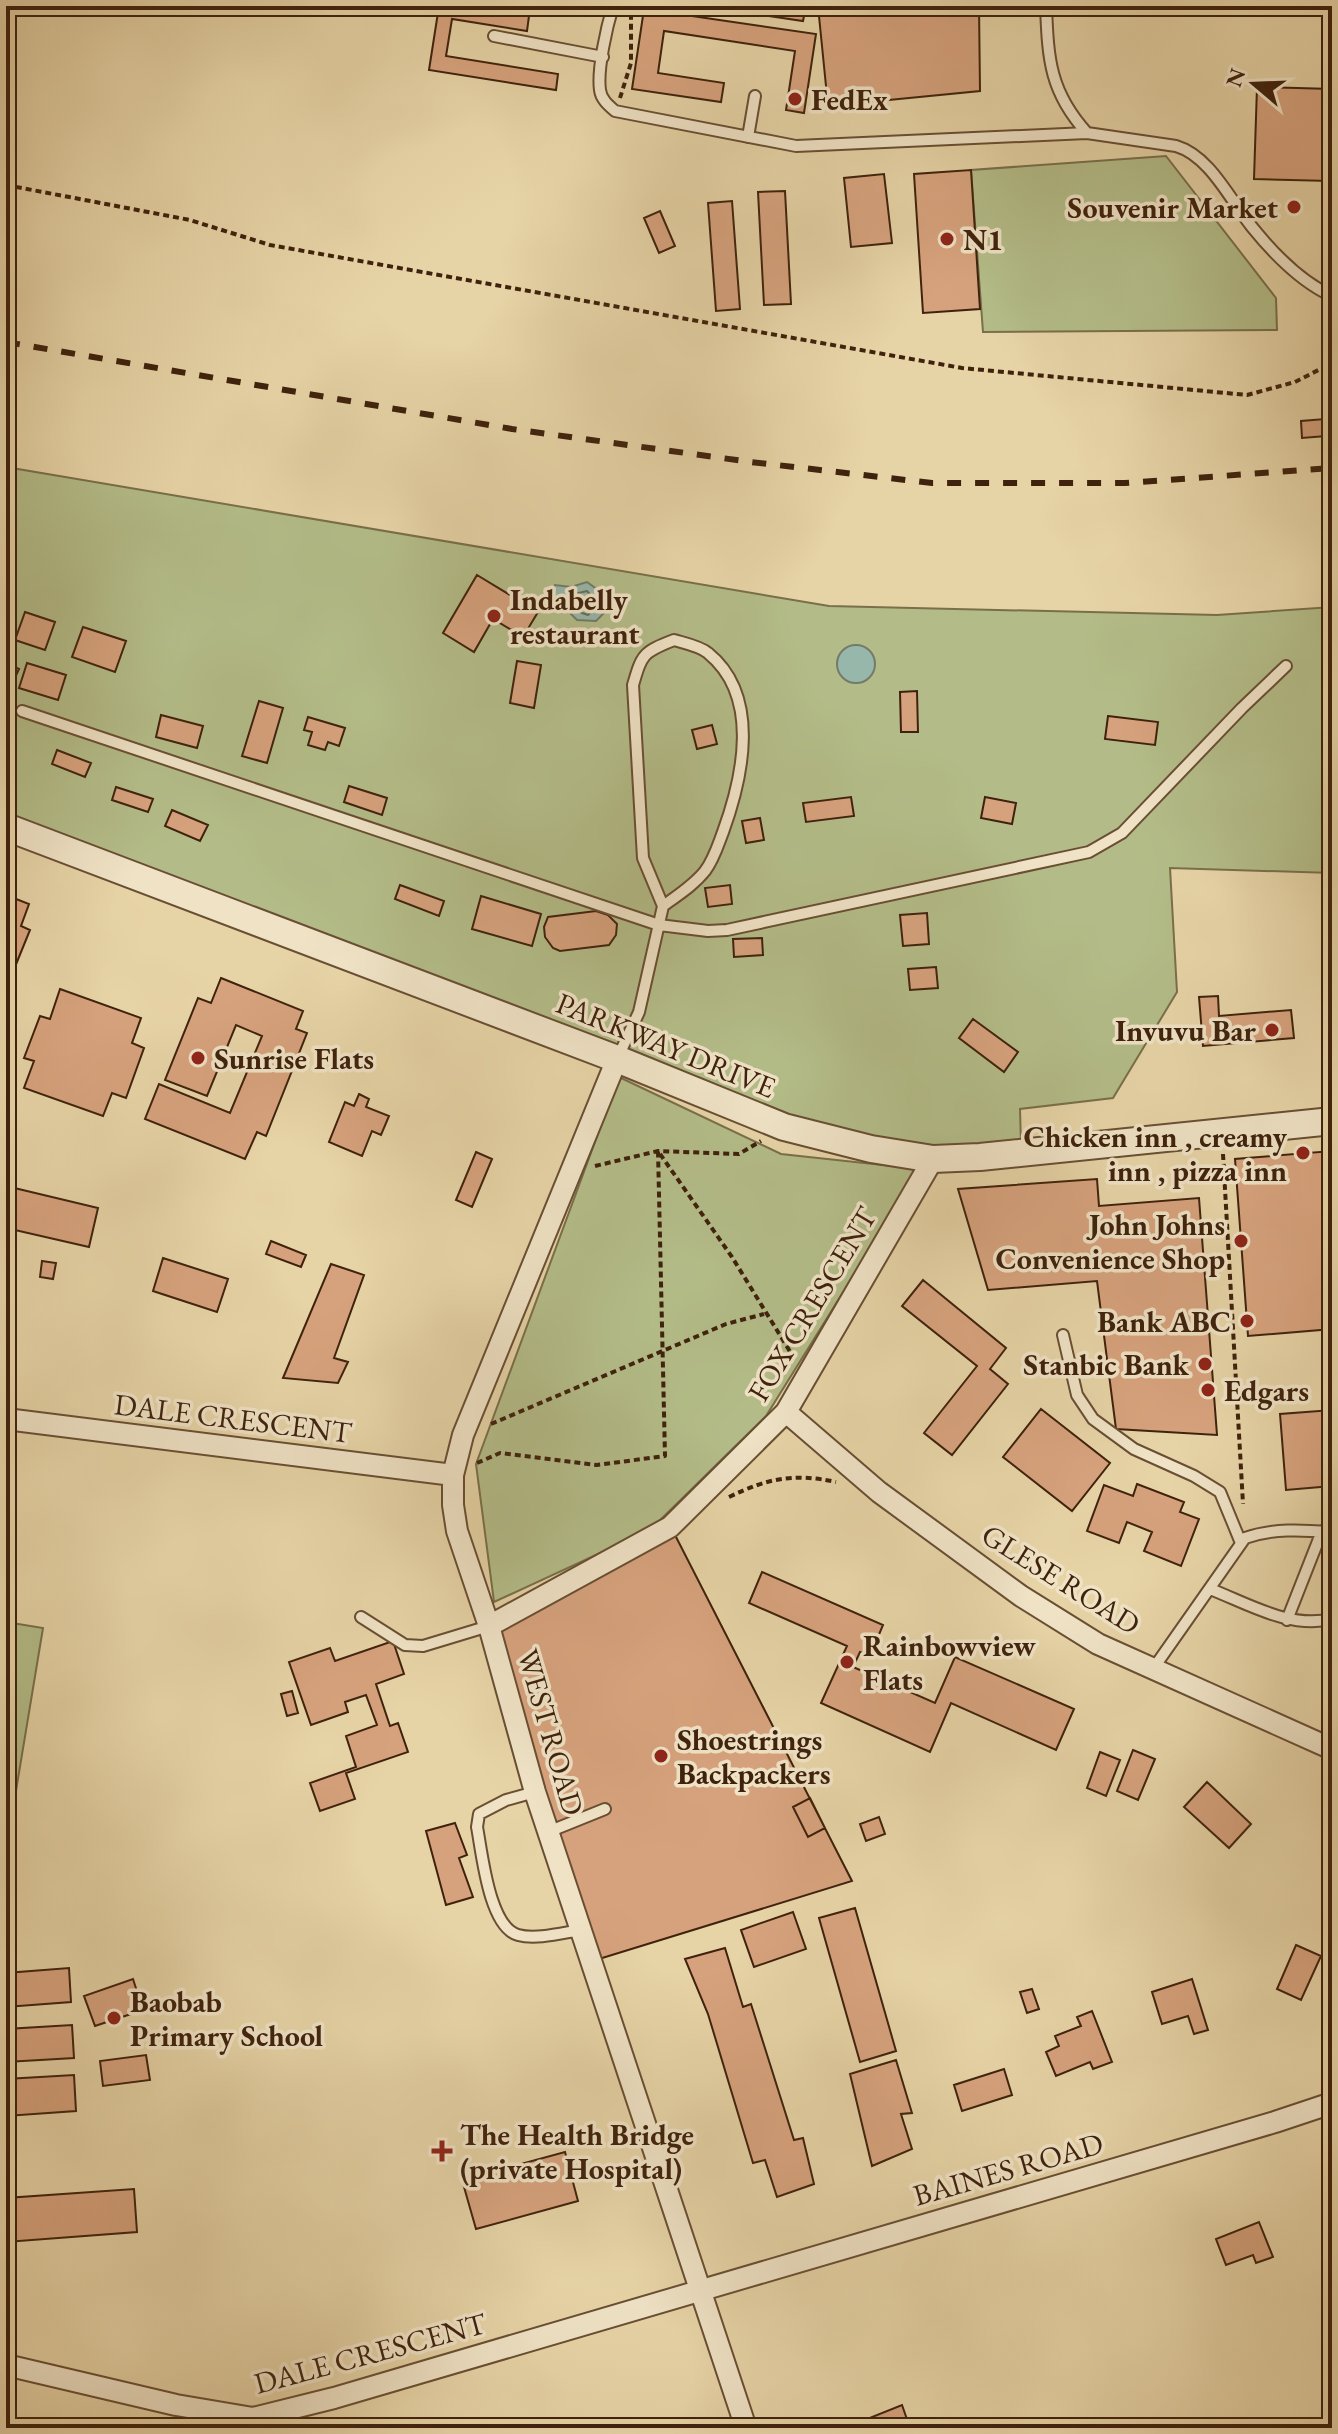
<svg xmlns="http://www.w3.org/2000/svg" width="1338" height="2434" font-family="'EB Garamond',serif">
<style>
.green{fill:#b3bc88;stroke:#796f4a;stroke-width:2}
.water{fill:#96b7aa;stroke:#737b6b;stroke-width:2}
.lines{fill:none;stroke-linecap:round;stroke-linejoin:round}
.shore{stroke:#6a6c5c;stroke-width:2}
.building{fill:#d6a27d;stroke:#3f220d;stroke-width:2}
.service-casing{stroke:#694e33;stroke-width:14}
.minor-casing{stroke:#694e33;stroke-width:24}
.tertiary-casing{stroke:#694e33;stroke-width:30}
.path{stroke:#3f220d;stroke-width:4;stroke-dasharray:6 4;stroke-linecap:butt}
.service{stroke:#efe2c5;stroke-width:10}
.minor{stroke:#efe2c5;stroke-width:20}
.tertiary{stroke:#efe2c5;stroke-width:26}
.rail{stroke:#3f220d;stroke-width:6;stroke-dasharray:14 14;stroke-linecap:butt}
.poi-dot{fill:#8f2418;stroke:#efe2c5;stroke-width:3}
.labels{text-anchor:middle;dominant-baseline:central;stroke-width:7;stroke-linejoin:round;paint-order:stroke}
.poi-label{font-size:30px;font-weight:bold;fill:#3f220d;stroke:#efe2c5;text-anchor:start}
.street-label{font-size:30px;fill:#3f220d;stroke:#efe2c5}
</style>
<rect width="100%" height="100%" fill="#e6d3a6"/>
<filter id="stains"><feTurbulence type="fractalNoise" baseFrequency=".0025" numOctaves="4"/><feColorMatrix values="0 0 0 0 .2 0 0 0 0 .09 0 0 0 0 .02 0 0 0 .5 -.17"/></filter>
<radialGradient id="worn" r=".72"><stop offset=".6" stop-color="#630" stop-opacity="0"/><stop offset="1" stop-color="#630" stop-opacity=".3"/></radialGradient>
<path class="green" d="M1166 156 1276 298 1277 330 983 332 971 170Z
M6 467 829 606 1217 615 1332 607V873L1170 868 1177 992 1113 1098 1020 1109 1021 1144 927 1156 771 1119 6 822Z
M619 1077 781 1154 920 1169 766 1416 650 1530 494 1602 476 1464Z
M6 1622 43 1628 8 1839 6 1838Z"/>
<path class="water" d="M587 582 598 590 608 605 606 611 596 621 577 620 567 610 552 605 549 595 555 585 571 587Z
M837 664a19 19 0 1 1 38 0a19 19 0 1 1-38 0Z"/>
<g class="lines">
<path class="shore" d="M587 591 599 605 588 615 582 613 567 599 570 595Z"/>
</g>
<path class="building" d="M439 6H470L529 16 527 31 452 19 446 56 558 74 556 90 429 70Z
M714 6H806L803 21 713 8Z
M818 6H979L980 91 828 106Z
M644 9 816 34 804 113 786 110 795 51 664 31 658 73 724 83 721 102 632 89Z
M1257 87 1332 89 1330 181 1254 179Z
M971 170 980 309 923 313 914 174Z
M884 174 892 243 851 247 844 178Z
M785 191 791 304 764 305 758 192Z
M732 201 740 309 716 311 708 203Z
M660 211 675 246 659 253 644 218Z
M1325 419 1326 436 1302 438 1301 421Z
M477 575 538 612 523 637 493 619 474 652 443 633Z
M25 612 55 622 45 650 15 640Z
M83 627 126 641 115 672 72 657Z
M517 661 541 665 534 708 510 703Z
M6 663 19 669 6 697Z
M27 663 66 675 58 700 19 688Z
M917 691 918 732H901L900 692Z
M259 701 283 708 267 763 242 756Z
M161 715 203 726 197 748 156 737Z
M1108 716 1158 722 1155 745 1105 739Z
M308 717 345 728 339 746 328 742 325 750 308 745 312 732 304 730Z
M712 725 717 744 697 749 692 730Z
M57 750 91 763 85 777 52 764Z
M349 786 387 798 382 815 344 802Z
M116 787 153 799 148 812 112 800Z
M851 797 854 816 806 822 803 803Z
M985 797 1016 803 1012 824 981 818Z
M172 810 208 825 200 841 165 826Z
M760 818 764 840 746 843 742 821Z
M400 885 444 901 439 916 395 899Z
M730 885 732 904 708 907 705 888Z
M6 895 29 904 21 926 30 930 6 989Z
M481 896 541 914 532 946 472 929Z
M596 911 608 915 617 924 616 935 609 945 560 951 553 948 545 937 544 927 548 917Z
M927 913 929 944 903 946 900 915Z
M762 938 763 955 734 957 733 939Z
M936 967 938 988 910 990 908 969Z
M221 978 303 1011 296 1029 307 1033 266 1136 257 1132 245 1159 145 1119 159 1084 230 1113 262 1036 236 1025 207 1096 165 1080 198 998 211 1003Z
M60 989 141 1018 132 1043 144 1048 126 1098 112 1093 103 1116 24 1088 34 1061 24 1058 40 1016 50 1019Z
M1218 996 1219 1016 1291 1010 1294 1038 1203 1046 1199 997Z
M973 1019 1018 1052 1004 1072 959 1038Z
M359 1094 369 1099 366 1107 389 1116 381 1135 372 1131 362 1156 329 1142 345 1102 354 1106Z
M1332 1151V1329L1248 1336 1235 1159Z
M476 1152 492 1159 472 1207 456 1200Z
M1097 1179 1099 1206 1199 1198 1217 1435 1116 1429 1097 1281 988 1290 958 1189Z
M6 1186 98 1208 89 1247 6 1228Z
M271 1241 306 1255 301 1267 266 1254Z
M163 1258 228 1279 217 1312 153 1291Z
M42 1261 56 1263 53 1279 40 1277Z
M331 1264 364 1275 334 1358 348 1362 338 1383 283 1378Z
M923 1280 1006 1348 990 1369 1008 1384 952 1455 924 1433 977 1366 902 1306Z
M1041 1409 1110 1463 1072 1511 1003 1457Z
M1332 1410V1486L1286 1490 1280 1414Z
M1137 1484 1184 1502 1180 1512 1199 1519 1181 1566 1144 1551 1152 1532 1127 1522 1119 1543 1087 1531 1104 1485 1133 1496Z
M674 1533 852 1881 599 1959 493 1632Z
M762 1572 883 1625 870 1656 860 1652 853 1667 935 1703 955 1657 1074 1709 1056 1750 951 1703 930 1752 821 1703 847 1646 749 1603Z
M393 1641 404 1674 376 1684 390 1726 398 1723 408 1752 346 1773 355 1799 320 1811 310 1783 356 1767 346 1736 377 1725 366 1695 345 1702 348 1712 311 1725 289 1662 330 1648 335 1661Z
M292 1691 298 1713 287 1716 281 1694Z
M1133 1750 1155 1759 1138 1800 1117 1791Z
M1100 1752 1120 1760 1106 1796 1087 1788Z
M1207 1782 1251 1824 1229 1848 1184 1807Z
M810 1798 825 1828 808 1837 793 1807Z
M879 1817 885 1834 866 1841 860 1824Z
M455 1823 467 1855 459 1858 473 1897 446 1905 426 1831Z
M855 1908 896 2051 860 2062 819 1918Z
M793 1912 806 1949 754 1967 741 1930Z
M1296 1945 1321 1956 1301 2000 1277 1989Z
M725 1948 743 2007 751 2004 794 2140 803 2138 814 2184 777 2197 765 2160 753 2163 708 2014 685 1959Z
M69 1968 71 2002 6 2007V1973Z
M133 1979 143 2010 95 2026 84 1996Z
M1192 1979 1208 2030 1194 2034 1188 2016 1162 2024 1152 1992Z
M1032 1989 1039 2009 1027 2013 1020 1992Z
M1092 2011 1112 2062 1093 2069 1090 2062 1056 2076 1046 2052 1059 2046 1055 2036 1081 2026 1077 2017Z
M72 2025 74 2058 6 2062V2029Z
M146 2055 150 2080 103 2086 100 2061Z
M896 2060 912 2113 901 2114 912 2149 872 2166 850 2074Z
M1004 2069 1012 2095 962 2111 954 2085Z
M74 2075 76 2111 6 2116V2079Z
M565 2152 578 2201 476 2229 462 2180Z
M134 2189 137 2232 6 2242V2198Z
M1259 2222 1273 2257 1256 2263 1253 2255 1226 2265 1216 2239Z
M902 2405 910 2428H859L857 2423Z"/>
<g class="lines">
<defs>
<path id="service" d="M613 6C607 26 597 69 600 90 601 99 608 105 615 111L796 146 1087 133 1176 146C1210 156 1230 200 1252 227 1273 253 1301 282 1332 296
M1046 6C1048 60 1050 92 1087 133
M494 36 603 57
M748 137 755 96
M22 711 659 925 708 931 727 930 1089 852 1122 833 1242 708 1286 666
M618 1057 639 1012 663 906 643 858 633 685C642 654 643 652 674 640 684 643 700 646 708 653 761 696 743 777 723 832 718 845 714 859 705 871 694 885 678 895 663 906
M1063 1335 1077 1395 1093 1419 1134 1449 1194 1476 1220 1492 1241 1543
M1210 1589C1249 1604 1289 1629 1332 1619
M361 1617 405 1645 423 1646 489 1626
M1287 1620 1322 1531
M1153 1669 1245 1538C1273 1528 1302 1530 1332 1532
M535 1792 506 1800 479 1814 477 1827C482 1853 489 1927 518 1935 536 1940 562 1933 581 1930
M548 1832 605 1809"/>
<path id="minor" d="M617 1059 463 1435 453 1475V1505L457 1531 489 1626 535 1792 746 2428
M786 1412 879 1492 1021 1596 1098 1644 1332 1749
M6 1419 453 1475
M489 1626 670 1527 786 1412 933 1159
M6 2365 176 2405 253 2418 334 2398 1275 2122 1332 2103"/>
<path id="tertiary" d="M6 827 617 1059 784 1127 871 1149 933 1159 980 1157 1332 1121"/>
</defs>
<use href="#service" class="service-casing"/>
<use href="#minor" class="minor-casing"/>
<use href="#tertiary" class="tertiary-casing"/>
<path class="path" d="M620 98 631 63V6
M6 185 190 220 270 245 962 368 1247 395 1295 382 1332 363
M1223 1154 1243 1504
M595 1166 658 1151 739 1154 761 1141
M491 1424 726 1324 764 1314
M477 1463 500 1453 597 1465 665 1456 658 1151 732 1257 794 1358
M729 1497C768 1478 794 1473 836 1482"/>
<use href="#service" class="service"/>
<use href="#minor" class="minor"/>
<use href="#tertiary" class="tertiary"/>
<path class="rail" d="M6 342 512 429 751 462 932 483H1125L1332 468"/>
</g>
<g class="poi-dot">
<circle cx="795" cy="99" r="8"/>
<circle cx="1294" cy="207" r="8"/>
<circle cx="947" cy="239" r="8"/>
<circle cx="494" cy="616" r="8"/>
<circle cx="1272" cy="1030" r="8"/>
<circle cx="198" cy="1058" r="8"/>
<circle cx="1303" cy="1153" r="8"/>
<circle cx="1241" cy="1241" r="8"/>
<circle cx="1247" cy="1321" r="8"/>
<circle cx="1205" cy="1364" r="8"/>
<circle cx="1208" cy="1390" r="8"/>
<circle cx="847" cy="1662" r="8"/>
<circle cx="661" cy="1756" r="8"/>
<circle cx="114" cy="2018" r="8"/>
<path d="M438 2139h8v8h8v8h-8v8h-8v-8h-8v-8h8z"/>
</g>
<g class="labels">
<g class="poi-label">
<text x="811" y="99">FedEx</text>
<text x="1278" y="207" text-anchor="end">Souvenir Market</text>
<text x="963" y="239">N1</text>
<text x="510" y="599">Indabelly<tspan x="510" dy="34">restaurant</tspan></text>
<text x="1256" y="1030" text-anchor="end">Invuvu Bar</text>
<text x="214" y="1058">Sunrise Flats</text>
<text x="1287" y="1136" text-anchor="end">Chicken inn , creamy<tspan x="1287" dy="34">inn , pizza inn</tspan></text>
<text x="1225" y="1224" text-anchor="end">John Johns<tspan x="1225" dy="34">Convenience Shop</tspan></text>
<text x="1231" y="1321" text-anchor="end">Bank ABC</text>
<text x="1189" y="1364" text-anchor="end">Stanbic Bank</text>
<text x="1224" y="1390">Edgars</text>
<text x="863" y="1645">Rainbowview<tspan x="863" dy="34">Flats</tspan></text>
<text x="677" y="1739">Shoestrings<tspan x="677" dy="34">Backpackers</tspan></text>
<text x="130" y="2001">Baobab<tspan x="130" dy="34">Primary School</tspan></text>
<text x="460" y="2134">The Health Bridge<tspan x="460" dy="34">(private Hospital)</tspan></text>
</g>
<g class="street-label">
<text transform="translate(666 1045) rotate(22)">PARKWAY DRIVE</text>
<text transform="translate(812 1304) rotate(-59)">FOX CRESCENT</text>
<text transform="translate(233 1418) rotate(7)">DALE CRESCENT</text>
<text transform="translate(1061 1579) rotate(32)">GLESE ROAD</text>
<text transform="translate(551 1732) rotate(74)">WEST ROAD</text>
<text transform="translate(1008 2169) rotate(-16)">BAINES ROAD</text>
<text transform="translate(370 2353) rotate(-15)">DALE CRESCENT</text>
</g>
</g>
<rect width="1338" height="2434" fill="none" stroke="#e6d3a6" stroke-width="32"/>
<rect x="8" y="8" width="1322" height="2418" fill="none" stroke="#3f220d" stroke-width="4"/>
<rect x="16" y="16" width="1306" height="2402" fill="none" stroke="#3f220d" stroke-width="2"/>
<g transform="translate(1254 84) rotate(289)" stroke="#efe2c5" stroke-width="6" paint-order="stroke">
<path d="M0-6L14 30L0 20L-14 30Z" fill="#3f220d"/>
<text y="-12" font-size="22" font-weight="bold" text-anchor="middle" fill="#3f220d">N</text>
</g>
<rect width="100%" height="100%" filter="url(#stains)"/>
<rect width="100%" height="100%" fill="url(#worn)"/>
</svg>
